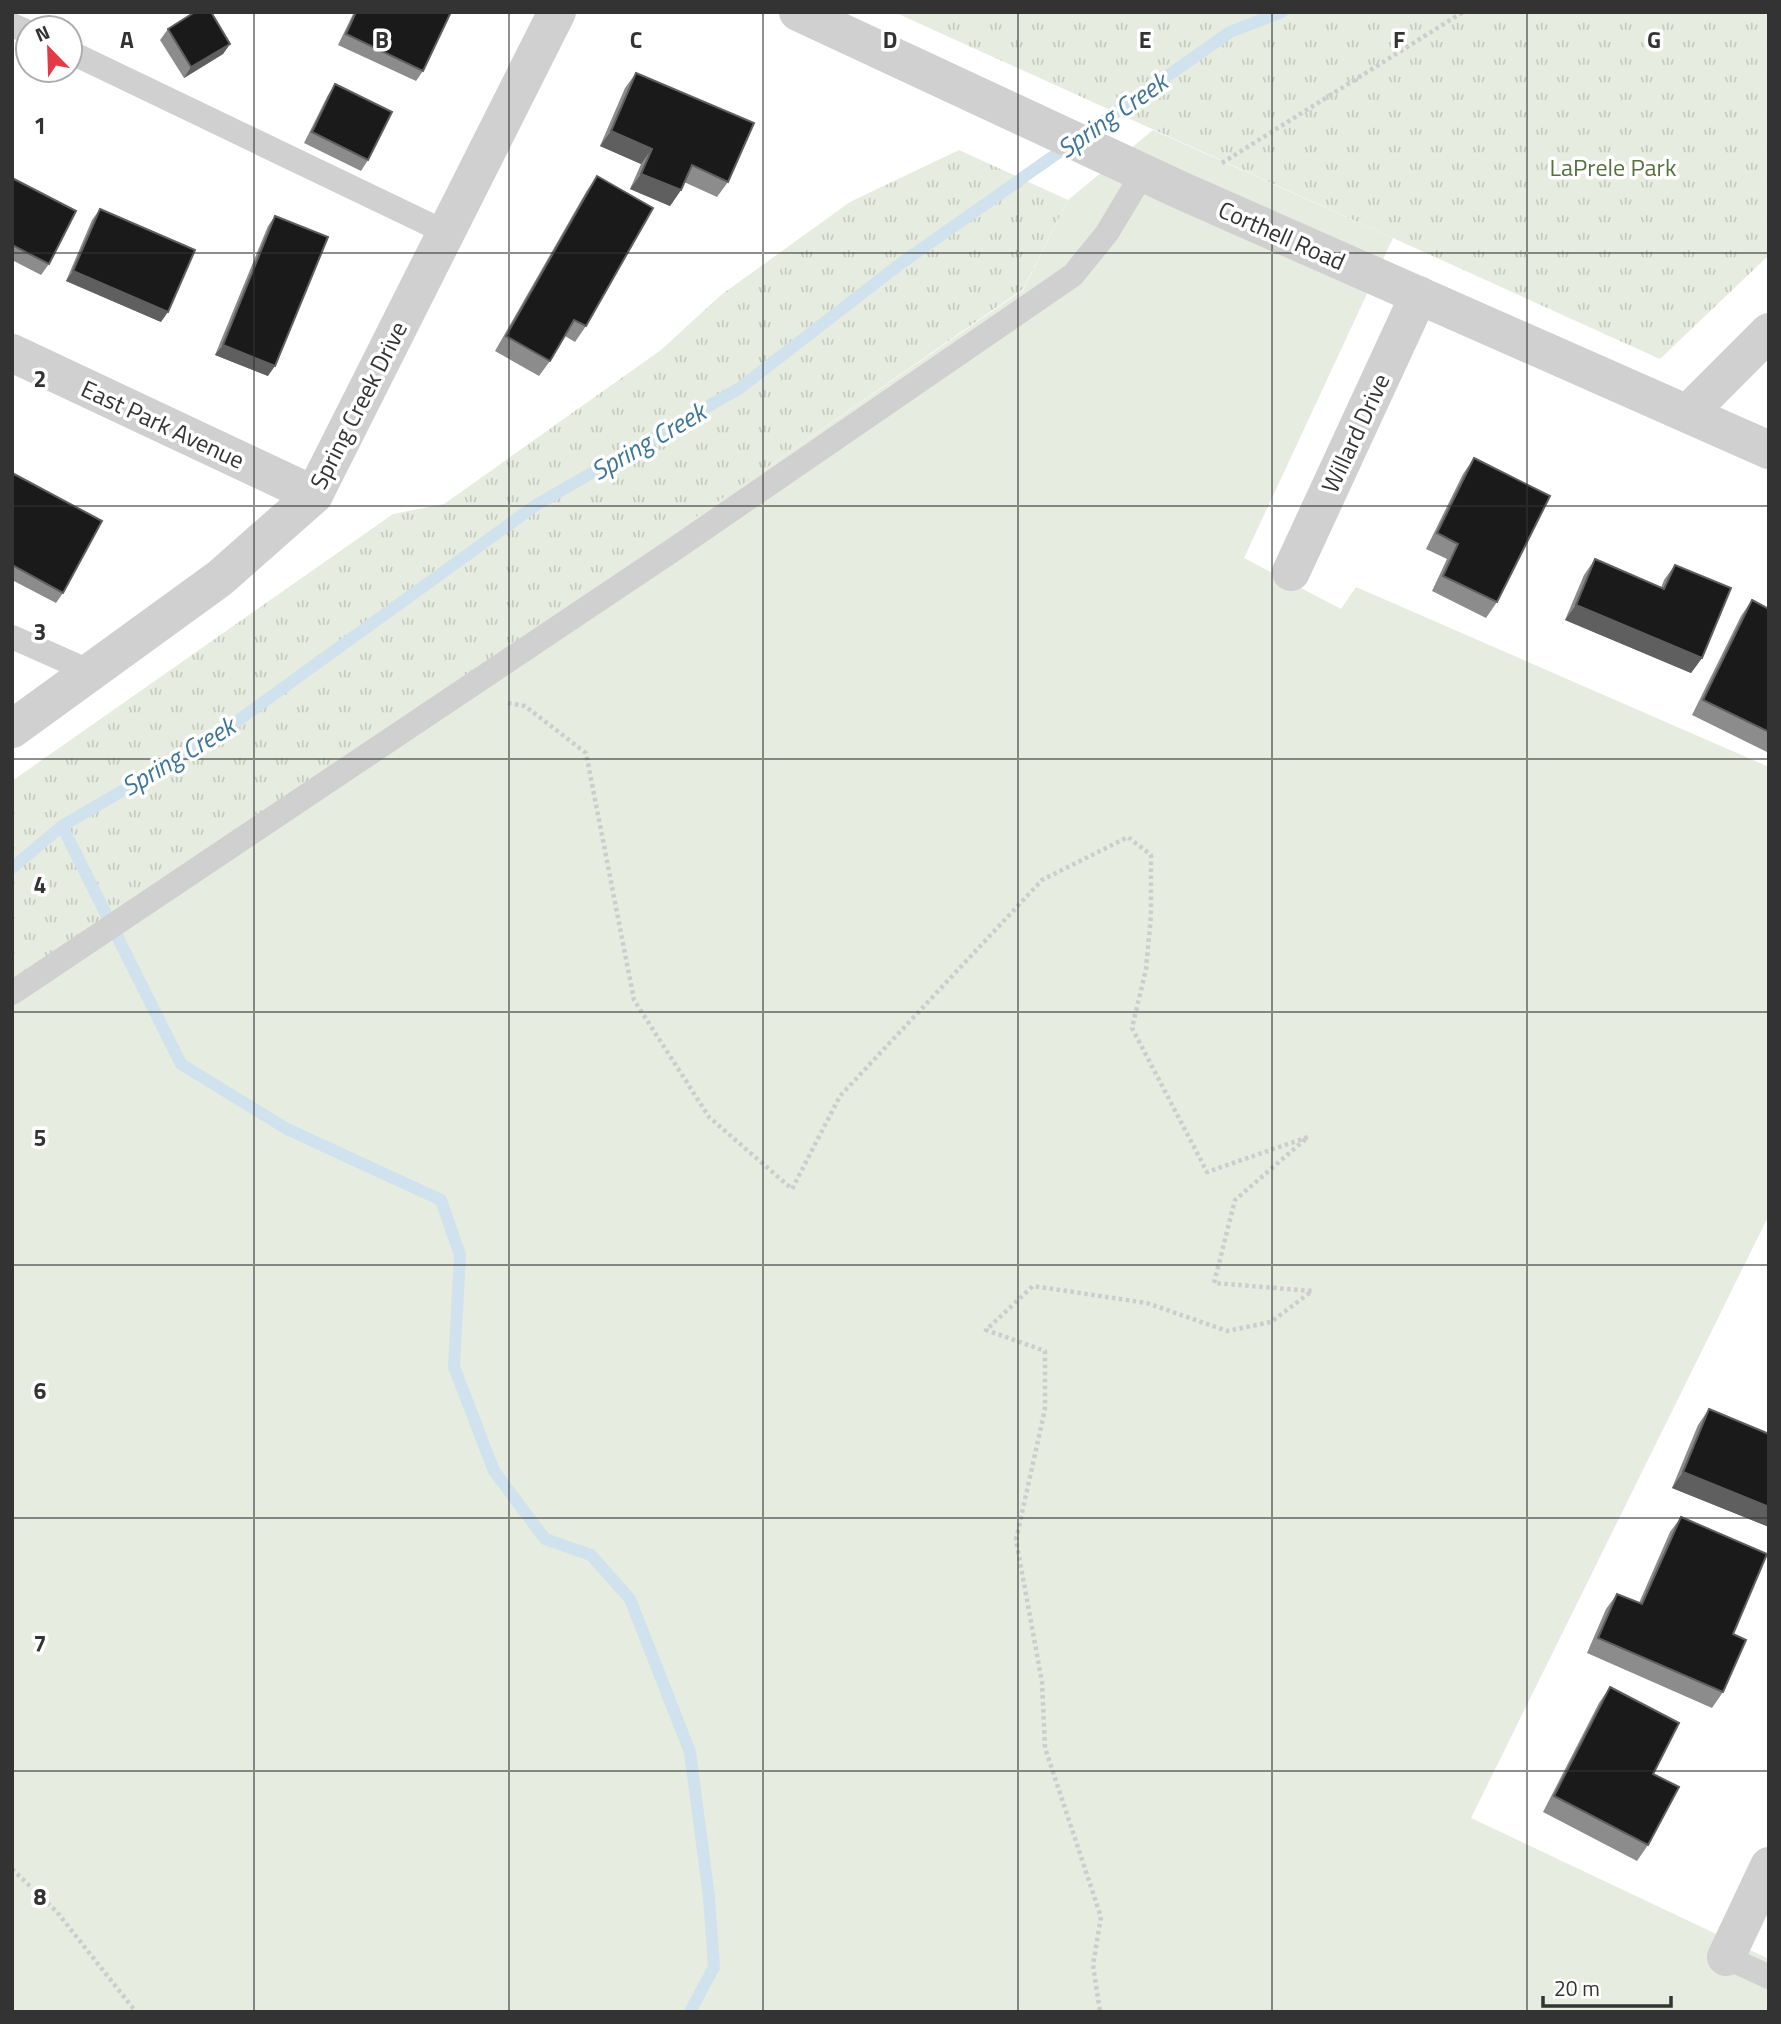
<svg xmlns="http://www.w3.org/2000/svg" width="1781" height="2024" font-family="'Titillium Web',sans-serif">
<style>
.grass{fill:#e6ecdf}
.park{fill:url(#park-tufts)}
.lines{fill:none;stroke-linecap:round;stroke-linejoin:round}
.stream{stroke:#cfe2ee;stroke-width:12}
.path{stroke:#cdcdcd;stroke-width:4.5;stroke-dasharray:3.5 3.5;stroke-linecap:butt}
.service{stroke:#d0d0d0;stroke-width:24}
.minor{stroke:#d0d0d0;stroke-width:38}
.tertiary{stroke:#d0d0d0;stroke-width:38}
.wall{fill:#8c8c8c}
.shaded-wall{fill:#5f5f5f}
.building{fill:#1a1a1a;stroke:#5f5f5f;stroke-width:2}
.grid{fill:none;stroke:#333;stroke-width:2;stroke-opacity:0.55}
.labels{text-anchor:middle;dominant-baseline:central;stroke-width:7;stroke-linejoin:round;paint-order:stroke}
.park-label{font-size:24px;fill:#56703f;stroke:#fff}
.street-label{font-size:24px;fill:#333;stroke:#fff}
.water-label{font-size:26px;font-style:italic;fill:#3f7597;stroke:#fff}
.grid-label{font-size:23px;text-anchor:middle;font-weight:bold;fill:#333;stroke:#fff;stroke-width:7;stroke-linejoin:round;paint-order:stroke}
</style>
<defs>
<pattern id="park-tufts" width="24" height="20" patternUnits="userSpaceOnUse" patternTransform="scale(1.75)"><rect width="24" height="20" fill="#e6ecdf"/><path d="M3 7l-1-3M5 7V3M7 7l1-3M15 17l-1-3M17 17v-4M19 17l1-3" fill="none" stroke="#c6cbc0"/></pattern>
</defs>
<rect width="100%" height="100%" fill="#fff"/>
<path class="grass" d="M1153 130 1393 238 1244 558 1341 609 1356 587 1769 767V1215L1471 1818 1769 1959V2012H12V990L1023 290 1068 200Z"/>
<path class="park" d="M894 12H1769V255L1660 359Z
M959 150 1068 200 1023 289 103 930 12 990V781L393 514 444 504 661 350 721 295 850 202Z"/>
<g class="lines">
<path class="stream" d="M62 826 181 1064 287 1129 441 1200 460 1255 454 1367 494 1471 545 1539 591 1555 630 1599 690 1752 709 1897 714 1967 690 2012
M12 868 62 826 218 735 536 505 740 388 900 264 1230 32 1282 12"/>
<path class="path" d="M1222 163 1463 12
M508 703 525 706 586 753 634 1000 709 1117 792 1189 840 1096 1042 880 1128 837 1151 855V915L1146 969 1132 1028 1207 1172 1308 1137 1235 1200 1214 1283 1312 1291 1271 1322 1227 1331 1147 1303 1033 1286 986 1330 1045 1351V1409L1016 1540 1042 1682 1045 1748 1101 1917 1093 1965 1100 2012
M12 1869 57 1912 136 2012"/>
<path class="service" d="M12 25 28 32
M70 52 445 232
M12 637 91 672
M12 993 676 548 1073 275 1107 233 1143 173
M1726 1957 1769 1977"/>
<path class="minor" d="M12 353 314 495
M1688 413 1769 332
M1291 572 1419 295
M1726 1957 1769 1866"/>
<path class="tertiary" d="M798 12 1180 190 1769 450
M12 729 220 578 314 495 557 12"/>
</g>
<path class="wall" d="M354 12H451L423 71 416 81 338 45Z
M168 29 230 44 223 54 184 78 160 40Z
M636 73 728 182 717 197 684 182 681 190 670 206 630 189 641 164 600 146 625 88Z
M335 84 368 160 361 171 304 143 328 95Z
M597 176 586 326 575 342 565 336 550 361 539 376 495 351 586 192Z
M12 178 49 264 41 275 12 260Z
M100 209 161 322 66 281 92 220Z
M275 216 268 376 215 355 268 226Z
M1474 458 1497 602 1486 618 1432 591 1447 559 1426 549 1463 474Z
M12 477 63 593 56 603 12 580Z
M1595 559 1661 588 1664 580 1675 565 1702 658 1691 673 1565 620 1584 575Z
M1752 600 1769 609V753L1692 715 1741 616Z
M1709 1409 1769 1434V1527L1672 1488 1698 1425Z
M1681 1517 1733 1634 1723 1692 1712 1708 1587 1653 1606 1609 1617 1594 1639 1603 1670 1532Z
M1610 1687 1653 1774 1648 1845 1637 1861 1543 1812 1599 1703Z"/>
<path class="shaded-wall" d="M230 44 223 54 184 78 191 67Z
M611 131 652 149 641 164 600 146Z
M641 174 681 190 670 206 630 189Z
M73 271 168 312 161 322 66 281Z
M223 345 275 366 268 376 215 355Z
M1576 605 1702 658 1691 673 1565 620Z
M1683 1472 1769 1507V1527L1672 1488Z"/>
<path class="building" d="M195 12H211L230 44 191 67 168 29Z
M356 12H451L423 71 346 34Z
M636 73 754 123 728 182 692 165 681 190 641 174 652 149 611 131Z
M335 84 392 112 368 160 312 132Z
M597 176 653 208 586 326 574 320 550 361 506 336Z
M12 178 76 211 49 264 12 245Z
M100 209 195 250 168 312 73 271Z
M275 216 328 237 275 366 223 345Z
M1474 458 1550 496 1497 602 1443 576 1458 544 1437 533Z
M14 474 102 521 63 593 12 565V478Z
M1595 559 1664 589 1675 565 1731 588 1702 658 1576 605Z
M1752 600 1769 609V732L1703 700Z
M1709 1409 1769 1434V1507L1683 1472Z
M1681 1517 1767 1554 1733 1634 1746 1640 1723 1692 1598 1638 1617 1594 1642 1604Z
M1610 1687 1679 1723 1653 1774 1679 1787 1648 1845 1554 1796Z"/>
<path class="grid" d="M254 12V2012M509 12V2012M763 12V2012M1018 12V2012M1272 12V2012M1527 12V2012M12 253H1769M12 506H1769M12 759H1769M12 1012H1769M12 1265H1769M12 1518H1769M12 1771H1769"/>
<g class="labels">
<g class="park-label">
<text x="1613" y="167">LaPrele Park</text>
</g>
<g class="street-label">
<text transform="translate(1282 235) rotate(24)">Corthell Road</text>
<text transform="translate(358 405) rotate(-63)">Spring Creek Drive</text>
<text transform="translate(163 424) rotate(25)">East Park Avenue</text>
<text transform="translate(1355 433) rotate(-65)">Willard Drive</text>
</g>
<g class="water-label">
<text transform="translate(1112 115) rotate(-35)">Spring Creek</text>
<text transform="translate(648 441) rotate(-30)">Spring Creek</text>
<text transform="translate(178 756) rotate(-31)">Spring Creek</text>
</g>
</g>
<g class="grid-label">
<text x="127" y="48">A</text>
<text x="382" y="48">B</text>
<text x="636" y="48">C</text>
<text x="890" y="48">D</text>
<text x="1145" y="48">E</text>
<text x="1399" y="48">F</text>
<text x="1654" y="48">G</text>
<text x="40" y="134">1</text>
<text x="40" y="387">2</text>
<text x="40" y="640">3</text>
<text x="40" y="893">4</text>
<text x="40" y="1146">5</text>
<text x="40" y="1399">6</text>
<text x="40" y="1652">7</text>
<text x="40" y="1905">8</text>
</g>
<rect width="1781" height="2024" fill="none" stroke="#333333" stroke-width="28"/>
<g transform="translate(49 49) rotate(337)"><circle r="33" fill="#ffffff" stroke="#adadad" stroke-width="2"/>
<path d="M0-5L12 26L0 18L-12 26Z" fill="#e63946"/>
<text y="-10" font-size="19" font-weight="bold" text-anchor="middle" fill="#333333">N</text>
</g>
<path d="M1543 1996v10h128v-10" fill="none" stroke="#333333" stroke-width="3.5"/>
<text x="1554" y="1996" font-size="21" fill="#333333" stroke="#ffffff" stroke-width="5" paint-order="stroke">20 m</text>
</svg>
